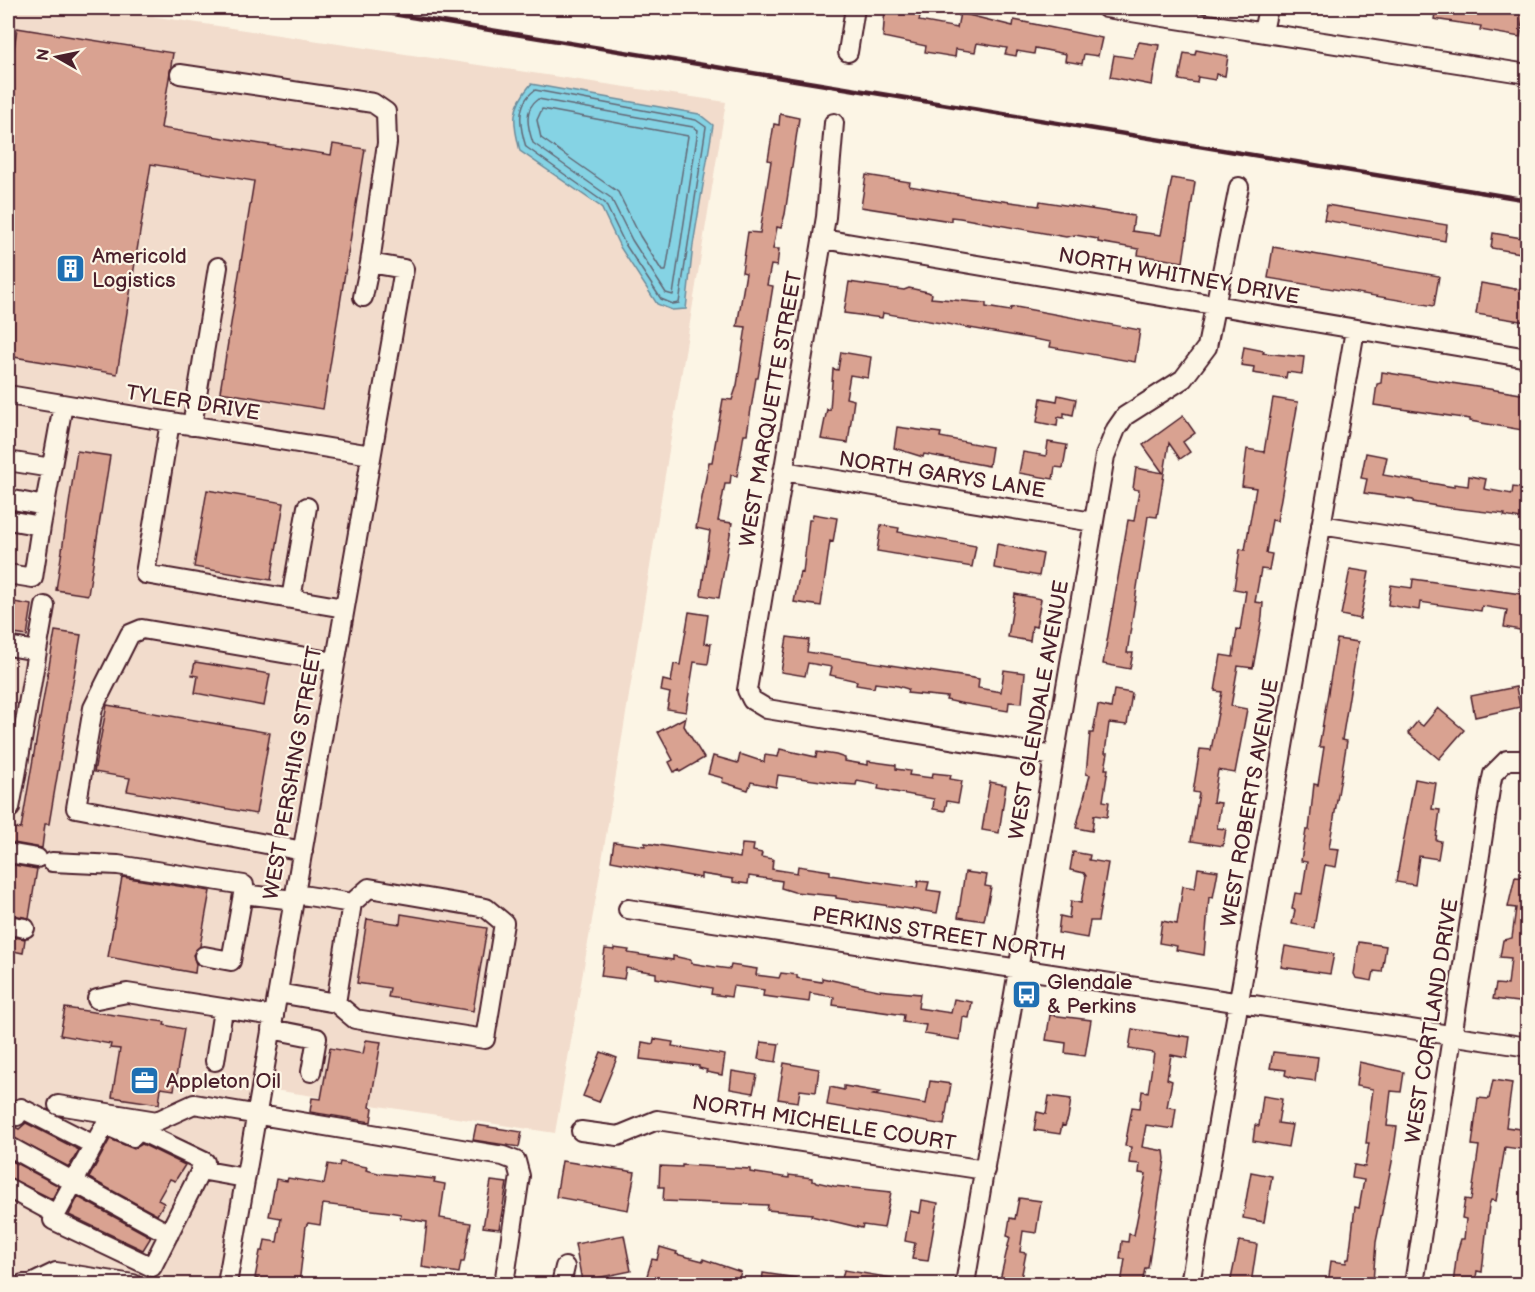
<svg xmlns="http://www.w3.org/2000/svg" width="1535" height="1292" font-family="'Balsamiq Sans',sans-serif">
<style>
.built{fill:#f2dccc}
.water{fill:#85d3e4;stroke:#6d8b9a;stroke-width:1.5}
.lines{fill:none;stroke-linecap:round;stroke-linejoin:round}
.shore{stroke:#626775;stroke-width:1.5}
.building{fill:#d9a291;stroke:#4a1f2b;stroke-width:1.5}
.minor-casing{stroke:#4a1f2b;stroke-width:22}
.minor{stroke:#fcf5e5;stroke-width:18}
.rail{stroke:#4a1f2b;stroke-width:4.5}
.labels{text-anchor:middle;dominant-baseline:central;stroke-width:4.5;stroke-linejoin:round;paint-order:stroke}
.poi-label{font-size:21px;fill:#4a1f2b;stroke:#fcf5e5;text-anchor:start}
.street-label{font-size:21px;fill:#4a1f2b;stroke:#fcf5e5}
</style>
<rect width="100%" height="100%" fill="#fcf5e5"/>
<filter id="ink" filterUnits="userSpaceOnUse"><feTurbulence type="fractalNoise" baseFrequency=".0167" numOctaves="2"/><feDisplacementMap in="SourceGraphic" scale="12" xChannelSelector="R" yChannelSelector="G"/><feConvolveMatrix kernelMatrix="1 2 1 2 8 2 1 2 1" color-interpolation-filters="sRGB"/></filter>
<g filter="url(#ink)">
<path class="built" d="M8 8H98L726 102 595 903 555 1133 261 1088 227 1284H8Z"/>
<path class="water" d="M531 84 699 114 713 125 693 245 686 309 672 310 657 304 620 247 601 207 520 151C513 121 510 109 531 84Z"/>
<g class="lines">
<path class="shore" d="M535 90 696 120 706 127 679 303 673 304 661 299 625 244 605 203 526 147C520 128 515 104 535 90Z
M538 99 693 127 698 130 673 295 666 293 632 240 611 198 533 143C528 128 523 109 538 99Z
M542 109 688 136 666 271H662L640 236 618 192 541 138 537 120Z"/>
</g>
<path class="building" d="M885 8H909L921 12 919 21 957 28 960 13 1013 26 1014 20 1102 38 1098 56 1084 54 1082 64 1065 61 1066 54 1035 48 1034 54 1017 51 1016 56 1005 54 1007 48 977 43 975 52 956 49 955 57 925 52 926 46 883 37Z
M1436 8H1500L1524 12 1520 37 1480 30 1481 26 1434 19Z
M17 28 173 53 161 128 331 155 333 144 365 149 323 409 220 392 254 181 151 164 117 374 8 356V62H12Z
M1139 42 1159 45 1152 85 1110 77 1114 55 1133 58Z
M1196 50 1228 56 1225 76 1216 74 1215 80 1198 77 1197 83 1179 80 1184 53 1195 55Z
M780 114 799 118 785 214 781 228 777 227 773 249H779L777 266 771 265 767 285 773 286 758 378H756L747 434H744L737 476 731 475 730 484H725L718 521 732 523 719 598 701 595 710 531 696 528 709 462H712L723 399 732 400 737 385 746 327 737 326 746 273 742 272 748 232 760 233 771 161 768 160 774 124 779 125Z
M866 175 910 182 909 186 974 197 1039 206 1040 201 1134 216 1132 231 1161 235 1172 178 1195 182 1183 262 1138 255 1139 249 1098 242V239L1075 235 1066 237 960 218 951 217V221L861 207Z
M1327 205 1447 225 1445 241 1324 220Z
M1493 233 1527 239V254L1491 248Z
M1273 247 1439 276 1434 306 1268 278Z
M849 282 904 290 909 288 928 292 932 294 931 298 986 303V307L1010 311 1011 308 1016 307 1140 330 1135 362 1050 347 1051 342 883 313 882 318 844 313Z
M1481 283 1527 291V322L1476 314Z
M1244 347 1264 351 1263 353 1304 357 1302 374 1287 372 1286 378 1253 373 1254 367 1241 365Z
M841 352 871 357 868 378 850 375 846 398 854 400 848 443 821 439 827 409 830 410 833 369 838 370Z
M1382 372 1527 395V425L1523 424 1522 430 1470 421V419L1374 405 1377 384 1381 383Z
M1058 395 1076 399 1073 415 1064 413V418L1058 417 1057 426 1037 422 1041 398 1057 401Z
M1273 398 1298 402 1277 521 1272 520 1266 553 1272 554 1269 570 1261 569 1255 602 1263 603 1262 617 1253 668 1238 666 1231 706 1247 709 1235 773 1218 770 1213 802 1221 803 1217 828 1226 829 1223 846 1191 841 1199 793 1193 792 1200 749 1211 750 1217 718 1222 692 1215 691 1221 655 1233 657 1237 629 1240 630 1246 591 1234 589 1240 549 1245 550 1256 488 1242 486 1247 449 1264 452Z
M1183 416 1195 433 1183 442 1190 452 1180 459 1169 443 1157 517 1148 516 1127 653H1133L1130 669 1103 664 1128 520 1134 521 1139 490 1133 489 1136 468 1163 473 1143 445Z
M897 427 941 433 940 437 992 447 989 466 924 454 923 457 894 448Z
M1048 442 1067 445 1063 468 1055 467 1053 479 1019 473 1023 452 1046 456Z
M77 451 110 456 88 595 56 590Z
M1366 453 1387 457 1383 475 1454 487V484L1468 486 1469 476 1486 479 1484 489 1512 494 1513 487 1527 489V513L1522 512 1521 519 1504 516 1505 514 1443 507 1413 502V500L1364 493 1367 479 1361 478Z
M207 490 284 503 271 580 194 567Z
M813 514 837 518 833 542 830 541 821 606 794 602 800 572 803 573 809 520H812Z
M881 525 899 528 898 532 976 546 972 567 877 551Z
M997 544 1043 554 1039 576 994 568Z
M1350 569 1369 572 1360 619 1341 615Z
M1413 579 1521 594 1520 599 1527 600 1525 631 1504 627 1507 610 1482 606 1481 611 1420 602 1419 610 1388 605 1391 585 1412 588Z
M1015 594 1041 599 1036 627 1032 626 1030 641 1008 637Z
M8 601 32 605 27 636 8 633Z
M689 612 708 615 704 643 711 644 708 664 694 662 686 712 667 709 670 693 661 691 663 680 671 682 674 664 680 665Z
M55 631 81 635 49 824H45L42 848 8 842V827L21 829Z
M787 637 809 640 807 652 979 679 978 688 1001 692 1004 670 1025 673 1022 703 1009 702 1008 711 960 703 946 700 947 697 907 693 908 689 898 686 875 683 874 688 856 685 857 681 830 675 832 667 808 663 805 676 781 672Z
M1337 639 1358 642 1342 740 1347 741 1329 848 1339 849 1336 867 1325 865 1314 928 1292 924 1295 910 1292 909 1295 893 1302 894 1307 862 1301 861 1306 830H1309L1314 784 1318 785 1324 747H1319Z
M195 662 270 674 264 706 195 693 198 676 192 675Z
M1516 687 1520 707 1475 717 1471 696Z
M1114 690 1132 693 1127 725 1109 723 1105 753H1108L1105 769H1108L1103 801 1109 802 1107 817 1094 815 1092 831 1076 828 1090 775 1086 774 1090 733H1093L1098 705 1111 708Z
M107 705 270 733 256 814 127 791 130 778 94 772Z
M1438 708 1464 730 1439 759 1408 733 1417 722 1423 726Z
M686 717 684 726 704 758 680 772 679 769 674 772 669 762 673 760 658 732Z
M780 749 816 757 817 752 836 755 845 758V761L868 765V761L896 765V769L910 771 909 775 932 778 933 773 951 775 950 779 962 781 958 803 947 801 945 811 933 809 934 799 884 790 878 789 879 785 857 781 856 785 842 784 778 775 776 787 751 782 748 790 722 782 723 778 708 774 713 756 738 763 740 754 764 762 765 755 778 757Z
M1415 779 1436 783 1432 809 1440 810 1436 840 1441 841 1438 859 1419 856 1415 885 1396 882Z
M990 782 1006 785 999 833 982 830Z
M614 842 645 846V843L740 858 742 844 754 845 753 851 762 853 761 857 773 859 772 869 797 873 798 866 830 871V875L917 888 918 881 929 882 927 890 941 892 937 913 836 898V896L794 892 781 888 782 881 749 876 748 884 733 882V879L701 874V878L611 861Z
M1073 852 1090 855 1089 860 1108 863 1098 921H1090L1087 938 1058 933 1060 916 1069 918 1071 901 1081 903 1086 876 1084 873 1070 870Z
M8 864 37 869 29 918 8 914Z
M1198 868 1218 871 1213 898 1209 897 1204 955 1176 950 1177 946 1159 943 1162 921 1177 924 1183 886 1195 888Z
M965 872 987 875 985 886 991 887 984 921 958 917Z
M122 877 210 891 200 946 193 955 196 964 195 973 108 957Z
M1515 877 1527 878V1003L1493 999 1496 984 1508 985 1511 958 1500 957 1503 940 1512 938 1516 908 1508 907Z
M401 914 487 928 473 1011 388 997 390 988 357 983 367 919 400 924Z
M8 936 25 939 23 953 8 950Z
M1359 942 1386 946 1382 972 1374 971 1372 981 1356 978 1354 974Z
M1285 946 1334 954 1330 974 1281 967Z
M614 948 629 950 628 953 673 960V956L691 960V963L715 967 730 969 731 965 757 969 756 975 779 978 781 973 797 975V978L822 982V978L878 990 920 994 918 1008 951 1013 954 999 972 1002 969 1018 963 1017 960 1040 924 1034 926 1025 903 1022 904 1015 833 1005 834 997 810 993 809 1002 763 996 764 990 733 986 731 997 711 994 712 988 656 978V973L626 968 624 979 601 976 605 949 614 950Z
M65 1008 165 1022 164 1025 184 1029 174 1090 161 1088 159 1104 112 1097 120 1049 110 1048 111 1044 60 1035Z
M1050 1015 1091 1020 1085 1056 1065 1053 1066 1043 1046 1040Z
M1132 1029 1190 1037 1187 1058 1171 1055 1167 1079 1172 1081 1167 1107 1176 1108 1173 1129 1146 1125 1142 1147 1164 1151 1165 1159 1148 1268H1145L1142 1284H1121L1125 1259H1120L1122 1241 1128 1242 1129 1234 1134 1235 1146 1174 1139 1173 1140 1164 1129 1163 1131 1147 1125 1146 1132 1107 1140 1108 1142 1091 1148 1092 1154 1053 1129 1049Z
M654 1039 673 1042 672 1046 725 1055 722 1075 706 1072 707 1070 699 1068V1066L640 1059 642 1042 653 1044Z
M366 1040 381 1042 370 1107 373 1108 371 1122 310 1112 312 1098 321 1099 330 1048 363 1054Z
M761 1042 779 1044 776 1062 758 1059Z
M601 1052 617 1058 599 1102 583 1096Z
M1273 1052 1318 1057 1315 1081 1293 1078 1285 1075 1286 1070 1270 1068Z
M1359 1062 1404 1072 1401 1092 1391 1091 1387 1126 1397 1127 1392 1162 1376 1242 1373 1282 1350 1279 1349 1284H1328L1331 1261 1346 1263 1347 1259H1349L1355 1207 1359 1208 1364 1180 1352 1178 1354 1165 1365 1167 1369 1143H1366L1373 1089 1356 1086Z
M784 1063 819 1069 816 1092 800 1090 798 1102 778 1099Z
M732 1071 757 1075 753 1093 730 1089Z
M1493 1080 1512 1083 1506 1127 1527 1130V1150L1505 1147 1496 1201 1491 1200 1489 1205 1482 1272 1477 1271 1475 1284H1453L1457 1252 1461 1239H1464L1466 1219 1462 1218 1465 1199 1471 1200 1476 1167 1479 1146 1472 1145 1478 1098 1489 1099Z
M930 1081 951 1084 944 1125 827 1105 830 1087 844 1090V1086L880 1092 873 1095 926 1104Z
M1049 1096 1071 1099 1068 1118 1065 1126 1062 1125 1060 1134 1034 1130 1037 1112 1046 1114Z
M1263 1096 1282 1099 1278 1123 1292 1125 1288 1147 1253 1141 1255 1125 1259 1126Z
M26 1123 79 1150 69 1167 8 1135V1124L19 1129Z
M476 1125 522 1132 519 1147 473 1140Z
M110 1139 134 1149 142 1144 185 1165 175 1181 170 1179 158 1200 164 1203 157 1215 89 1178Z
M8 1159 59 1186 52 1199 8 1177Z
M562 1161 635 1172 628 1210 556 1197Z
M340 1162 367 1167 366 1170 378 1173 435 1179 434 1182 445 1184 440 1218 471 1223 464 1262H461L459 1273 422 1267 427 1222 400 1218 401 1214 389 1212 323 1204 320 1225 308 1223 306 1226 299 1284H257L258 1279 255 1278 260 1251H263L265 1240 277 1242 281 1218 269 1216 276 1179 287 1181 288 1178 324 1184 328 1164 339 1166Z
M682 1165 750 1169V1172L789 1178V1175L812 1178V1181L834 1186 891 1192 884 1228 863 1225 862 1228 811 1216 812 1214 767 1210 768 1205 663 1201 664 1187H659L660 1166 682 1167Z
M1251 1172 1272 1176 1264 1222 1243 1218Z
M491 1181 507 1183 499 1229 483 1227Z
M78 1197 151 1237 143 1250 69 1215Z
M1019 1198 1041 1201 1036 1233 1023 1231 1020 1252 1026 1253 1020 1284H999L1010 1237 1007 1236 1010 1218 1015 1219Z
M922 1200 938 1203 928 1261 912 1259 915 1243 905 1241 910 1211 920 1213Z
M624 1235 631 1271 582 1281 575 1244Z
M1239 1241 1257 1244 1251 1284H1230Z
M660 1247 677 1252 676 1254 703 1261V1259L741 1272 737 1284H667L646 1279 652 1259 657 1260Z
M844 1270 892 1278 891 1284 841 1283Z
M763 1273 796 1278 795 1284H762Z"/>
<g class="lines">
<defs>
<path id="minor" d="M1106 8 1528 74
M1263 32 1268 8
M848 52 855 8
M180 74 373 103 386 112 387 143 370 263 404 269 227 1284
M834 123 826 217 747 690 752 700 767 709 1054 756
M823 239 1528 358
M363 297 370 263
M8 395 371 455
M170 422 145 574 344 608
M192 426 218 267
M8 461 51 468
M783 471 1093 522
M8 499 45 506
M8 520 41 526 63 405
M1321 525 1528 558
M8 574 33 578 41 526
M291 599 307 507
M8 646 37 651 17 770 8 768
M37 651 45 606
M10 808 17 770
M303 851 76 808 93 708 130 634 142 629 335 662
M8 853 37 858
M52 862 118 865 244 885 243 894 294 900
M628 909 1528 1047
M8 925 25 928
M204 956 231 961 243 894
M278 993 336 1003 352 903 296 894
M97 999 127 993 274 1016
M336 1003 355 1019 485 1039 504 923 486 908 369 888 352 903
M271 1029 317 1038 311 1072
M215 1061 223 1010
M58 1105 157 1121 194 1104 503 1156 516 1161 520 1176 504 1284
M8 1112 17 1116 21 1108 94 1145
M105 1125 133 1137 138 1130 205 1162 152 1267 53 1220Z
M581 1131 618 1136 657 1120 985 1170
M8 1146 169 1234
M200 1170 245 1178
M8 1188 56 1214
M23 1284H31L56 1272 133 1284
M561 1284 565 1267
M965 1284 1105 456 1116 429 1125 416 1183 379 1207 347 1239 187
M1190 1284 1355 330
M1414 1284 1491 783 1493 774 1507 760H1528"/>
</defs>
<use href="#minor" class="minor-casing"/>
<use href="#minor" class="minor"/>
<path class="rail" d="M356 8 1528 200"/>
</g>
</g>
<defs>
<symbol id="building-square" viewBox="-11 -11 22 22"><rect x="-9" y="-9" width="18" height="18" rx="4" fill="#1f6fb2" stroke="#fcf5e5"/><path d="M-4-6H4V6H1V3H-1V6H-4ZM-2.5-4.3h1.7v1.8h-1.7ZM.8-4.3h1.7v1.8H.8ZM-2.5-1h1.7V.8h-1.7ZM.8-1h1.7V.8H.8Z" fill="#fff"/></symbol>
<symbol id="bus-square" viewBox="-11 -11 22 22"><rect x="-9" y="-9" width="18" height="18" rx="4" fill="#1f6fb2" stroke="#fcf5e5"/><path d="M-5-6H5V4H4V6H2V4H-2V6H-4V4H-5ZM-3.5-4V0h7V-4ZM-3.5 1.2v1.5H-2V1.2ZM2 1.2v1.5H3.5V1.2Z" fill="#fff"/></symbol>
<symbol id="office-square" viewBox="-11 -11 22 22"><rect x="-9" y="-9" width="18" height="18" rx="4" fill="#1f6fb2" stroke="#fcf5e5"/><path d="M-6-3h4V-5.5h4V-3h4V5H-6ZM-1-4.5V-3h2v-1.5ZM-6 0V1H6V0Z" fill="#fff"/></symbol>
</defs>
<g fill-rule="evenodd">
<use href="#building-square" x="54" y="252" width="33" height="33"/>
<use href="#bus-square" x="1010" y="978" width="33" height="33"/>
<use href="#office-square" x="128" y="1064" width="33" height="33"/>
</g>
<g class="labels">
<g class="poi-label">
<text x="92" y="256">Americold<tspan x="92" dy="24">Logistics</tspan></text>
<text x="1047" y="982">Glendale<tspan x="1047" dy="24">&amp; Perkins</tspan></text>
<text x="166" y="1081">Appleton Oil</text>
</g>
<g class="street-label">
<text transform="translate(1179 276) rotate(10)">NORTH WHITNEY DRIVE</text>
<text transform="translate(193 403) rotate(9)">TYLER DRIVE</text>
<text transform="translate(771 409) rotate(-80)">WEST MARQUETTE STREET</text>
<text transform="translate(942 475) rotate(9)">NORTH GARYS LANE</text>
<text transform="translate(1039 710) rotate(-80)">WEST GLENDALE AVENUE</text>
<text transform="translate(293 773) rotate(-80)">WEST PERSHING STREET</text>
<text transform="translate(1250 803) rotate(-80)">WEST ROBERTS AVENUE</text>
<text transform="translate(939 934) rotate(9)">PERKINS STREET NORTH</text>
<text transform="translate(1432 1021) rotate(-81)">WEST CORTLAND DRIVE</text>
<text transform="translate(824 1123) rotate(9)">NORTH MICHELLE COURT</text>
</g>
</g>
<rect width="1535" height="1292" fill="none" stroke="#fcf5e5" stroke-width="30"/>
<rect x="15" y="15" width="1505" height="1262" fill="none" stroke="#4a1f2b" stroke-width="2" filter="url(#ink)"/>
<g transform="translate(57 57) rotate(279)" stroke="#fcf5e5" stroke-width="4.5" paint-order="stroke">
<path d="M0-4.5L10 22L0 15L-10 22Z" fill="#4a1f2b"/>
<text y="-9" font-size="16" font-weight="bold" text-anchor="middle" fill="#4a1f2b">N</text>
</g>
</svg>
